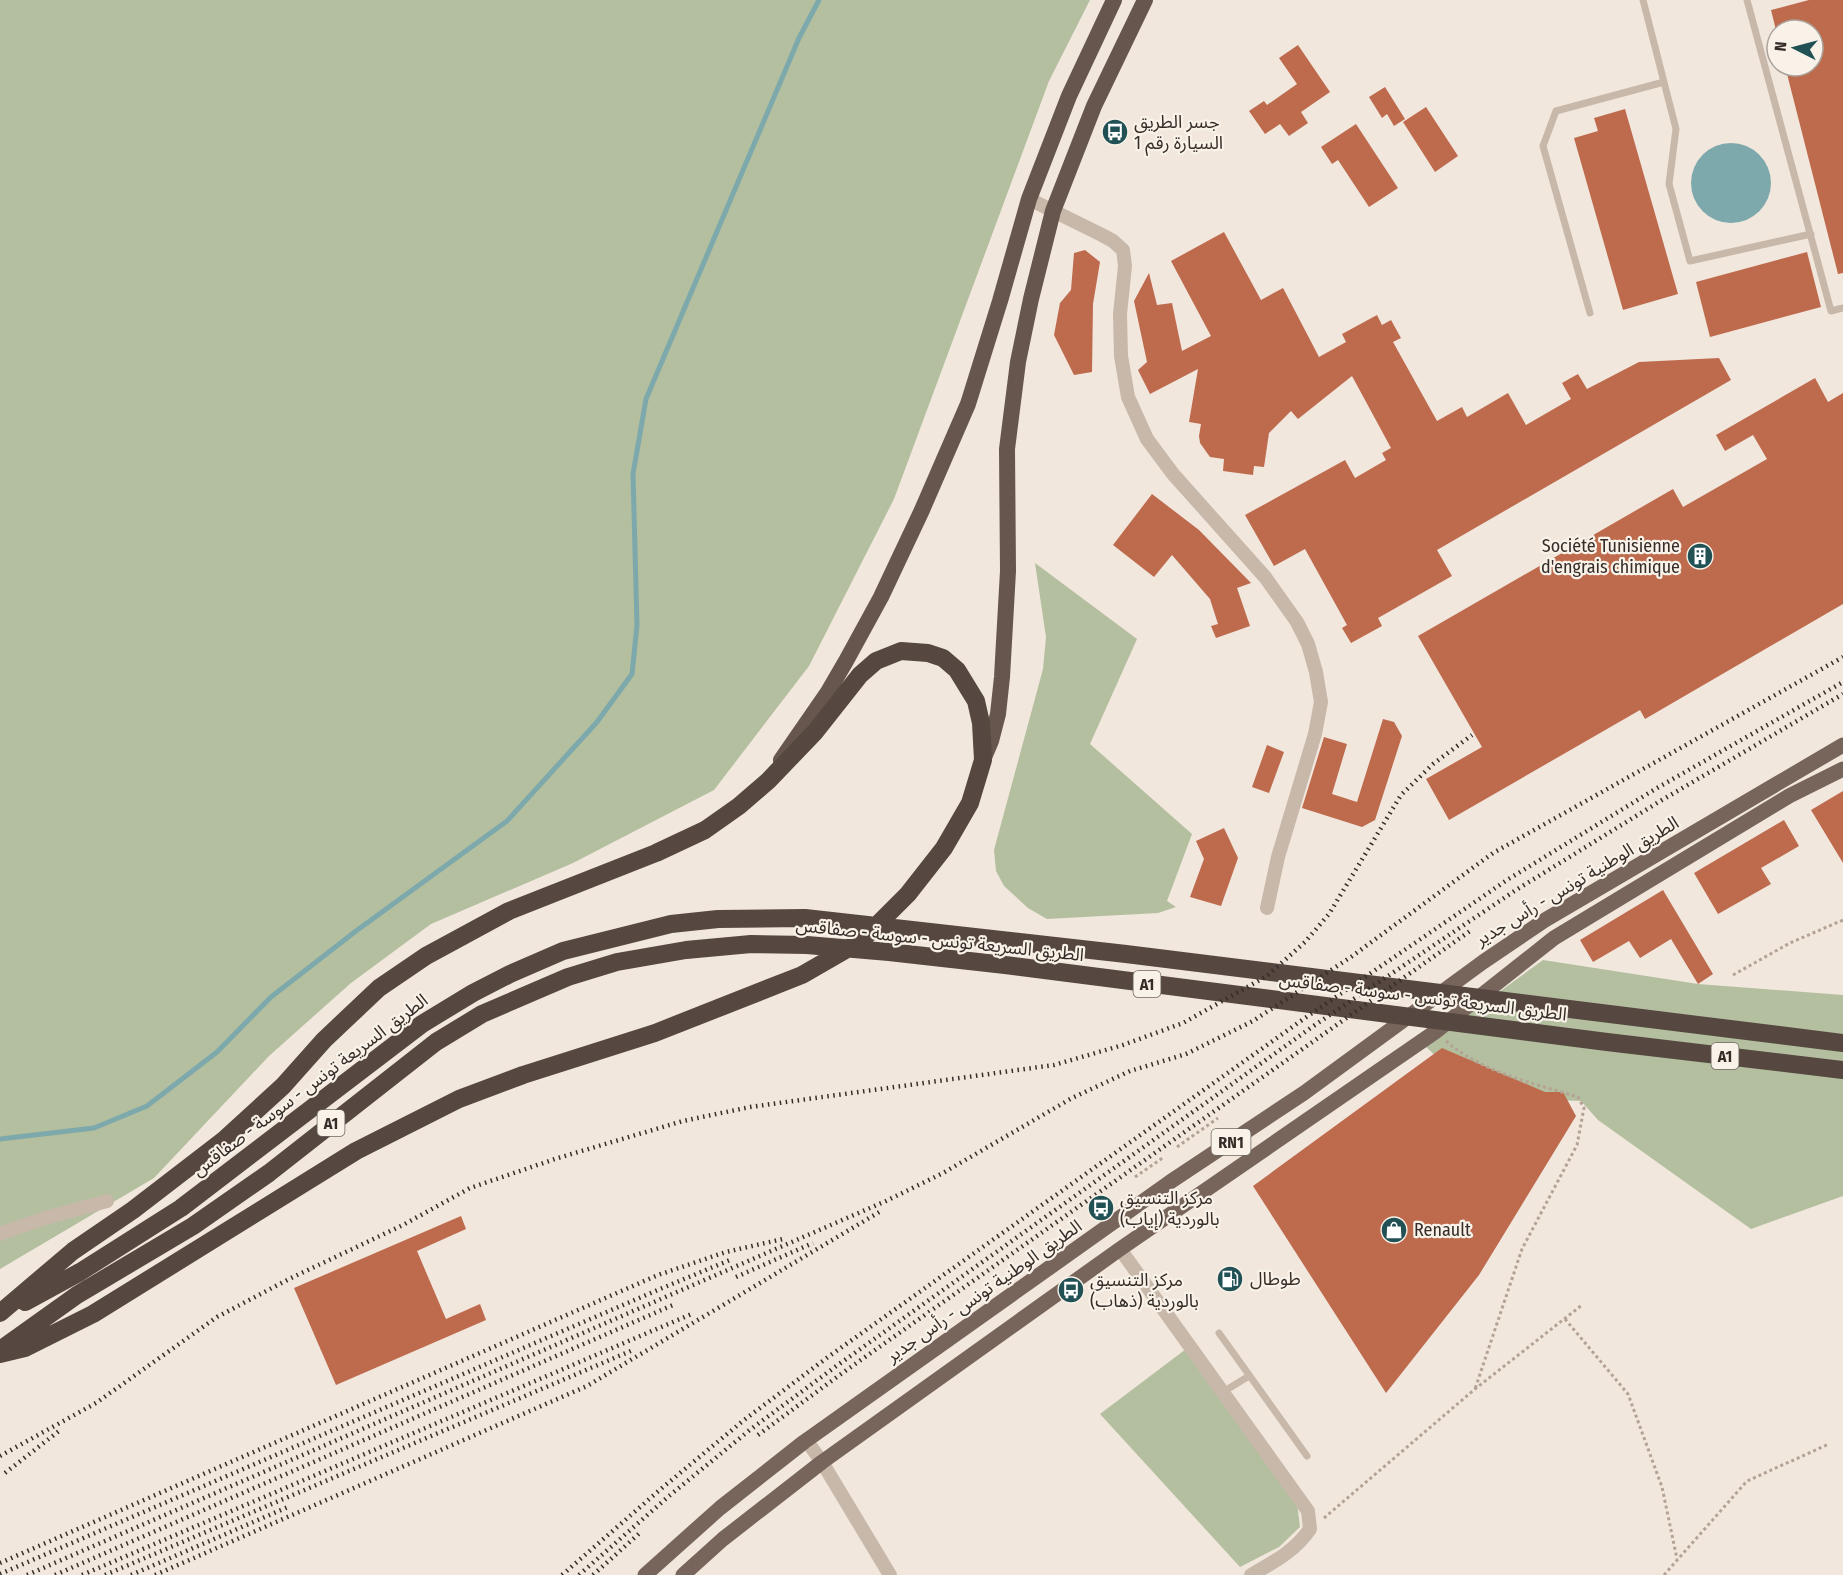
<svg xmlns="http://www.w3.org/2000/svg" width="1843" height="1575" font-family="'Fira Sans Condensed','Noto Sans Arabic',sans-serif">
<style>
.green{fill:#b3bf9e}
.water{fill:#7da9ac}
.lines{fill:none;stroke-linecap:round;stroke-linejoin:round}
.stream{stroke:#7da9ac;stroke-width:5}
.building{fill:#be6a4d}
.path{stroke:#b4a294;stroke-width:3;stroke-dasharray:3 3;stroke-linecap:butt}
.service{stroke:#c8b8a9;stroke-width:7}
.minor{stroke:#c8b8a9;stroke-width:14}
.primary{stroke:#77645b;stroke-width:15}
.trunk{stroke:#66564e;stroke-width:16}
.motorway{stroke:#564740;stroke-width:18}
.rail{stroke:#362d29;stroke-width:4.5;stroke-dasharray:1.5 4.5;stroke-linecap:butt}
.labels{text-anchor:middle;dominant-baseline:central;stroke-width:4.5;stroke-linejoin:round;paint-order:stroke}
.shield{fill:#f8f2e9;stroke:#706863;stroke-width:1.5}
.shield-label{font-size:16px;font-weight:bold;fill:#362d29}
.poi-label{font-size:18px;fill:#362d29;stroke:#f8f2e9;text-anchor:start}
.street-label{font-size:18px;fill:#362d29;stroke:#f8f2e9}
</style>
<rect width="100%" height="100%" fill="#f1e7dd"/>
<path class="green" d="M0 0H1090L1049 81 894 499 809 666 714 790 573 863 431 924 351 983 269 1056 154 1178 0 1269Z
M1035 563 1137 639 1090 744 1192 834 1167 901 1176 907 1158 913 1047 919 1028 908 1004 886 996 871 994 850 1043 669 1046 637Z
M1543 960 1698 984 1843 995V1196L1751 1229 1598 1120 1581 1101 1558 1100 1465 1083 1425 1046Z
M1190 1346 1295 1486 1300 1527 1279 1547 1240 1567 1100 1414Z"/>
<path class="water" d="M1691 183a40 40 0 1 1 80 0a40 40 0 1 1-80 0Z"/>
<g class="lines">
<path class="stream" d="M0 1139 94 1128 147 1106 217 1052 271 997 356 931 507 821 597 722 632 674 637 625 633 474 646 399 799 38 819 0"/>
</g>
<path class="building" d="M1809 0H1843V273L1838 274 1785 66H1813V30H1776L1771 10Z
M1298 45 1330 92 1301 112 1308 123 1289 136 1280 124 1265 134 1249 111 1264 101 1267 105 1297 84 1279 58Z
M1385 87 1405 119 1394 126 1387 114 1382 118 1369 97Z
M1426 107 1458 156 1435 172 1403 122Z
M1625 109 1678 294 1623 310 1574 138 1598 131 1594 118Z
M1356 124 1398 188 1369 207 1338 160 1332 164 1321 147Z
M1224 232 1261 300 1283 288 1319 357 1346 342 1342 334 1377 315 1382 325 1391 320 1401 338 1393 342 1437 421 1462 407 1467 417 1508 393 1526 425 1571 399 1562 383 1578 374 1587 389 1639 362 1719 358 1731 380 1437 550 1452 576 1378 618 1382 626 1351 643 1342 628 1347 625 1305 549 1274 566 1245 515 1345 460 1355 478 1386 460 1382 453 1391 448 1352 376 1298 419 1291 411 1269 433 1264 467 1254 466 1253 475 1223 471 1224 459 1210 457 1200 443 1199 436 1201 424 1189 422 1198 369 1150 394 1138 370 1147 362 1134 301 1149 273 1157 305 1172 303 1182 351 1211 336 1171 261Z
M1085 250 1100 262 1093 304 1092 372 1074 375 1054 335 1060 303 1071 290 1074 253Z
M1807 252 1821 307 1710 337 1696 282Z
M1815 378 1828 402 1843 393V604L1645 719 1640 710 1449 820 1426 779 1482 747 1418 636 1673 489 1683 507 1767 459 1753 435 1725 451 1716 435Z
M1152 494 1199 530 1251 583 1237 588 1250 626 1216 638 1211 626 1218 624 1210 599 1172 555 1154 577 1113 545Z
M1383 719 1394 722 1402 736 1375 820 1362 827 1302 808 1324 737 1347 744 1332 794 1357 802Z
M1267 745 1284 752 1269 793 1252 787Z
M1843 791V863L1811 810Z
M1784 820 1799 846 1761 868 1771 884 1718 914 1694 873Z
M1224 828 1238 858 1221 906 1190 897 1204 859 1196 841Z
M1663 890 1713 974 1698 984 1671 939 1640 958 1629 941 1593 962 1580 940Z
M1442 1048 1545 1092H1563L1576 1116 1479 1275 1386 1393 1253 1186Z
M461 1216 466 1229 417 1251 446 1319 480 1304 486 1320 336 1385 294 1288Z"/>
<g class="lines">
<path class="path" d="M1733 975 1790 943 1843 920
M1446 1041C1483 1073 1533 1083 1578 1097L1584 1108 1577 1145 1522 1249 1475 1389
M1177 1147 1218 1118
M1135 1177 1164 1157
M1565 1319 1628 1394 1662 1487 1677 1559
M1324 1518 1475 1389 1582 1305
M1664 1575 1747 1481 1829 1444"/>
<path class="service" d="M1643 0 1676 129 1669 184 1690 261 1811 234
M1747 0 1831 311 1843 308
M1590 313 1543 146 1556 111 1664 82
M1219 1333 1307 1456
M1223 1392 1249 1376"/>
<path class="minor" d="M1029 199 1102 235 1113 241 1123 250 1125 266 1120 314 1121 356 1128 397 1147 439 1173 474 1265 577 1297 622 1308 644 1316 672 1321 702 1315 734 1278 857 1267 908
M0 1234 42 1219 107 1201
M1120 1249 1308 1511 1310 1529C1295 1551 1274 1562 1251 1575
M806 1440 822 1462 890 1575"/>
<path class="primary" d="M645 1575 720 1508 804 1442 1170 1182 1304 1093 1483 962 1545 920 1843 745
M683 1575 723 1539 822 1462 1120 1249 1435 1032 1554 938 1789 796 1843 769"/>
<path class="trunk" d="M781 760 828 692 846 661 881 597 922 510 968 404 1000 301 1029 199 1069 96 1114 0
M983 760 991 741 998 714 1002 677 1008 571 1007 449 1018 362 1031 299 1053 211 1094 106 1145 0"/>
<path class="motorway" d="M25 1302 80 1272 181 1208 422 1024 473 993 510 974 563 951 671 924 718 919 805 918 1126 954 1843 1043
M0 1313 73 1251 133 1210 224 1140 283 1086 324 1040 379 988 426 956 509 911 656 853 705 830 739 806 768 781 815 732 860 675 876 661 901 651 928 653 943 658 957 670 976 701 981 723 983 760 970 803 944 848 908 894 861 941 802 975 655 1033 523 1075 459 1099 356 1151 93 1314 25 1348 0 1354
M0 1350 77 1295 193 1226 269 1173 436 1042 482 1014 568 977 617 962 686 950 751 944 807 945 889 952 1005 965 1607 1042 1843 1070"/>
<path class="rail" d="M736 1277 813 1243
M758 1435 841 1374 1470 931
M0 1456 96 1403 217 1317 291 1278 403 1225 470 1188 558 1158 683 1121 750 1107 1054 1065 1123 1045 1183 1023 1267 976 1305 942 1329 914 1401 795 1433 764 1472 735
M5 1473 59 1431
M0 1563 658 1275 726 1252 783 1239
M0 1574 660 1289 730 1260
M27 1575 886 1201 943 1173 1072 1098 1130 1071 1186 1054 1253 1021 1351 957 1493 853 1843 657
M55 1575 673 1305
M82 1575 694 1313
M105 1575 633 1350
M131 1575 288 1507
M155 1575 587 1386 881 1211
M562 1575 662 1488 744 1420 828 1357 1305 1018 1507 880 1657 788 1843 682
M579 1575 669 1496 751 1429 835 1367 1312 1027 1516 890 1662 800 1843 694
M593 1575 642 1531"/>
</g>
<defs>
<symbol id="bus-disc" viewBox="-11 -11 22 22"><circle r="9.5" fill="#215155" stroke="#f8f2e9"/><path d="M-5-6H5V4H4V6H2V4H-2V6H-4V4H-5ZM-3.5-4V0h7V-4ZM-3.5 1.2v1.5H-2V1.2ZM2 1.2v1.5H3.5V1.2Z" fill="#fff"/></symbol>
<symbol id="building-disc" viewBox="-11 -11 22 22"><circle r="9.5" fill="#215155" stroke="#f8f2e9"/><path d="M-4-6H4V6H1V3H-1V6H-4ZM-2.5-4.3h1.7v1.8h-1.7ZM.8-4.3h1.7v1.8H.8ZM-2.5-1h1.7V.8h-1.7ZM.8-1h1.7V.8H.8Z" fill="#fff"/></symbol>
<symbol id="shop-disc" viewBox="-11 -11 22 22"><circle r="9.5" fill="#215155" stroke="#f8f2e9"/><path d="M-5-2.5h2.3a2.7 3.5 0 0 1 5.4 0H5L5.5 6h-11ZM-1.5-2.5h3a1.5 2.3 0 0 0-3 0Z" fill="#fff"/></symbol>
<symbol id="fuel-disc" viewBox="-11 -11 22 22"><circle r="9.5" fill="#215155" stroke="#f8f2e9"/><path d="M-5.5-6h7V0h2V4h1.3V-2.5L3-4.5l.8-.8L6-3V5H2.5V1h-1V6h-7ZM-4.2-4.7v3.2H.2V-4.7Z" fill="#fff"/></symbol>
</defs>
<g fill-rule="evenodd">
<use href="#bus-disc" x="1100" y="117" width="30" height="30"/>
<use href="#building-disc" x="1685" y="541" width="30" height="30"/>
<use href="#bus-disc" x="1086" y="1193" width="30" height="30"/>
<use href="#shop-disc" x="1379" y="1215" width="30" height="30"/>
<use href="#fuel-disc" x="1215" y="1264" width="30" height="30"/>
<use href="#bus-disc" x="1056" y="1275" width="30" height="30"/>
</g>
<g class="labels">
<g class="shield">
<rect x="1133.5" y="971" width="27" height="26" rx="4.5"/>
<rect x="1711.5" y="1043" width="27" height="26" rx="4.5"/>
<rect x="317.5" y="1110" width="27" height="26" rx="4.5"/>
<rect x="1211.5" y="1129" width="39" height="26" rx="4.5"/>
</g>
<g class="shield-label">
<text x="1147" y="984">A1</text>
<text x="1725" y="1056">A1</text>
<text x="331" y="1123">A1</text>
<text x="1231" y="1142">RN1</text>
</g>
<g class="poi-label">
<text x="1134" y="122">جسر الطريق<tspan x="1134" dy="21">السيارة رقم 1</tspan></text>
<text x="1680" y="546" text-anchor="end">Société Tunisienne<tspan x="1680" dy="21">d'engrais chimique</tspan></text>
<text x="1120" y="1198">مركز التنسيق<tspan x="1120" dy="21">بالوردية (إياب)</tspan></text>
<text x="1414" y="1230">Renault</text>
<text x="1250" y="1279">طوطال</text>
<text x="1090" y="1280">مركز التنسيق<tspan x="1090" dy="21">بالوردية (ذهاب)</tspan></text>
</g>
<g class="street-label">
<text transform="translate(1577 881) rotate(-31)">الطريق الوطنية تونس - رأس جدير</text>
<text transform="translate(940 940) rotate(6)">الطريق السريعة تونس - سوسة - صفاقس</text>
<text transform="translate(1423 997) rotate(7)">الطريق السريعة تونس - سوسة - صفاقس</text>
<text transform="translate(310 1085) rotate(-37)">الطريق السريعة تونس - سوسة - صفاقس</text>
<text transform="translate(984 1291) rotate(-35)">الطريق الوطنية تونس - رأس جدير</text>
</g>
</g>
<g transform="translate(1795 48) rotate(276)"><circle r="28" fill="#f8f2e9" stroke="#aaa39c" stroke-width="1.5"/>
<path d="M0-4.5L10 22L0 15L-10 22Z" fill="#215155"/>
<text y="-9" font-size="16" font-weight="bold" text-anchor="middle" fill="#362d29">N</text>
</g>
</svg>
